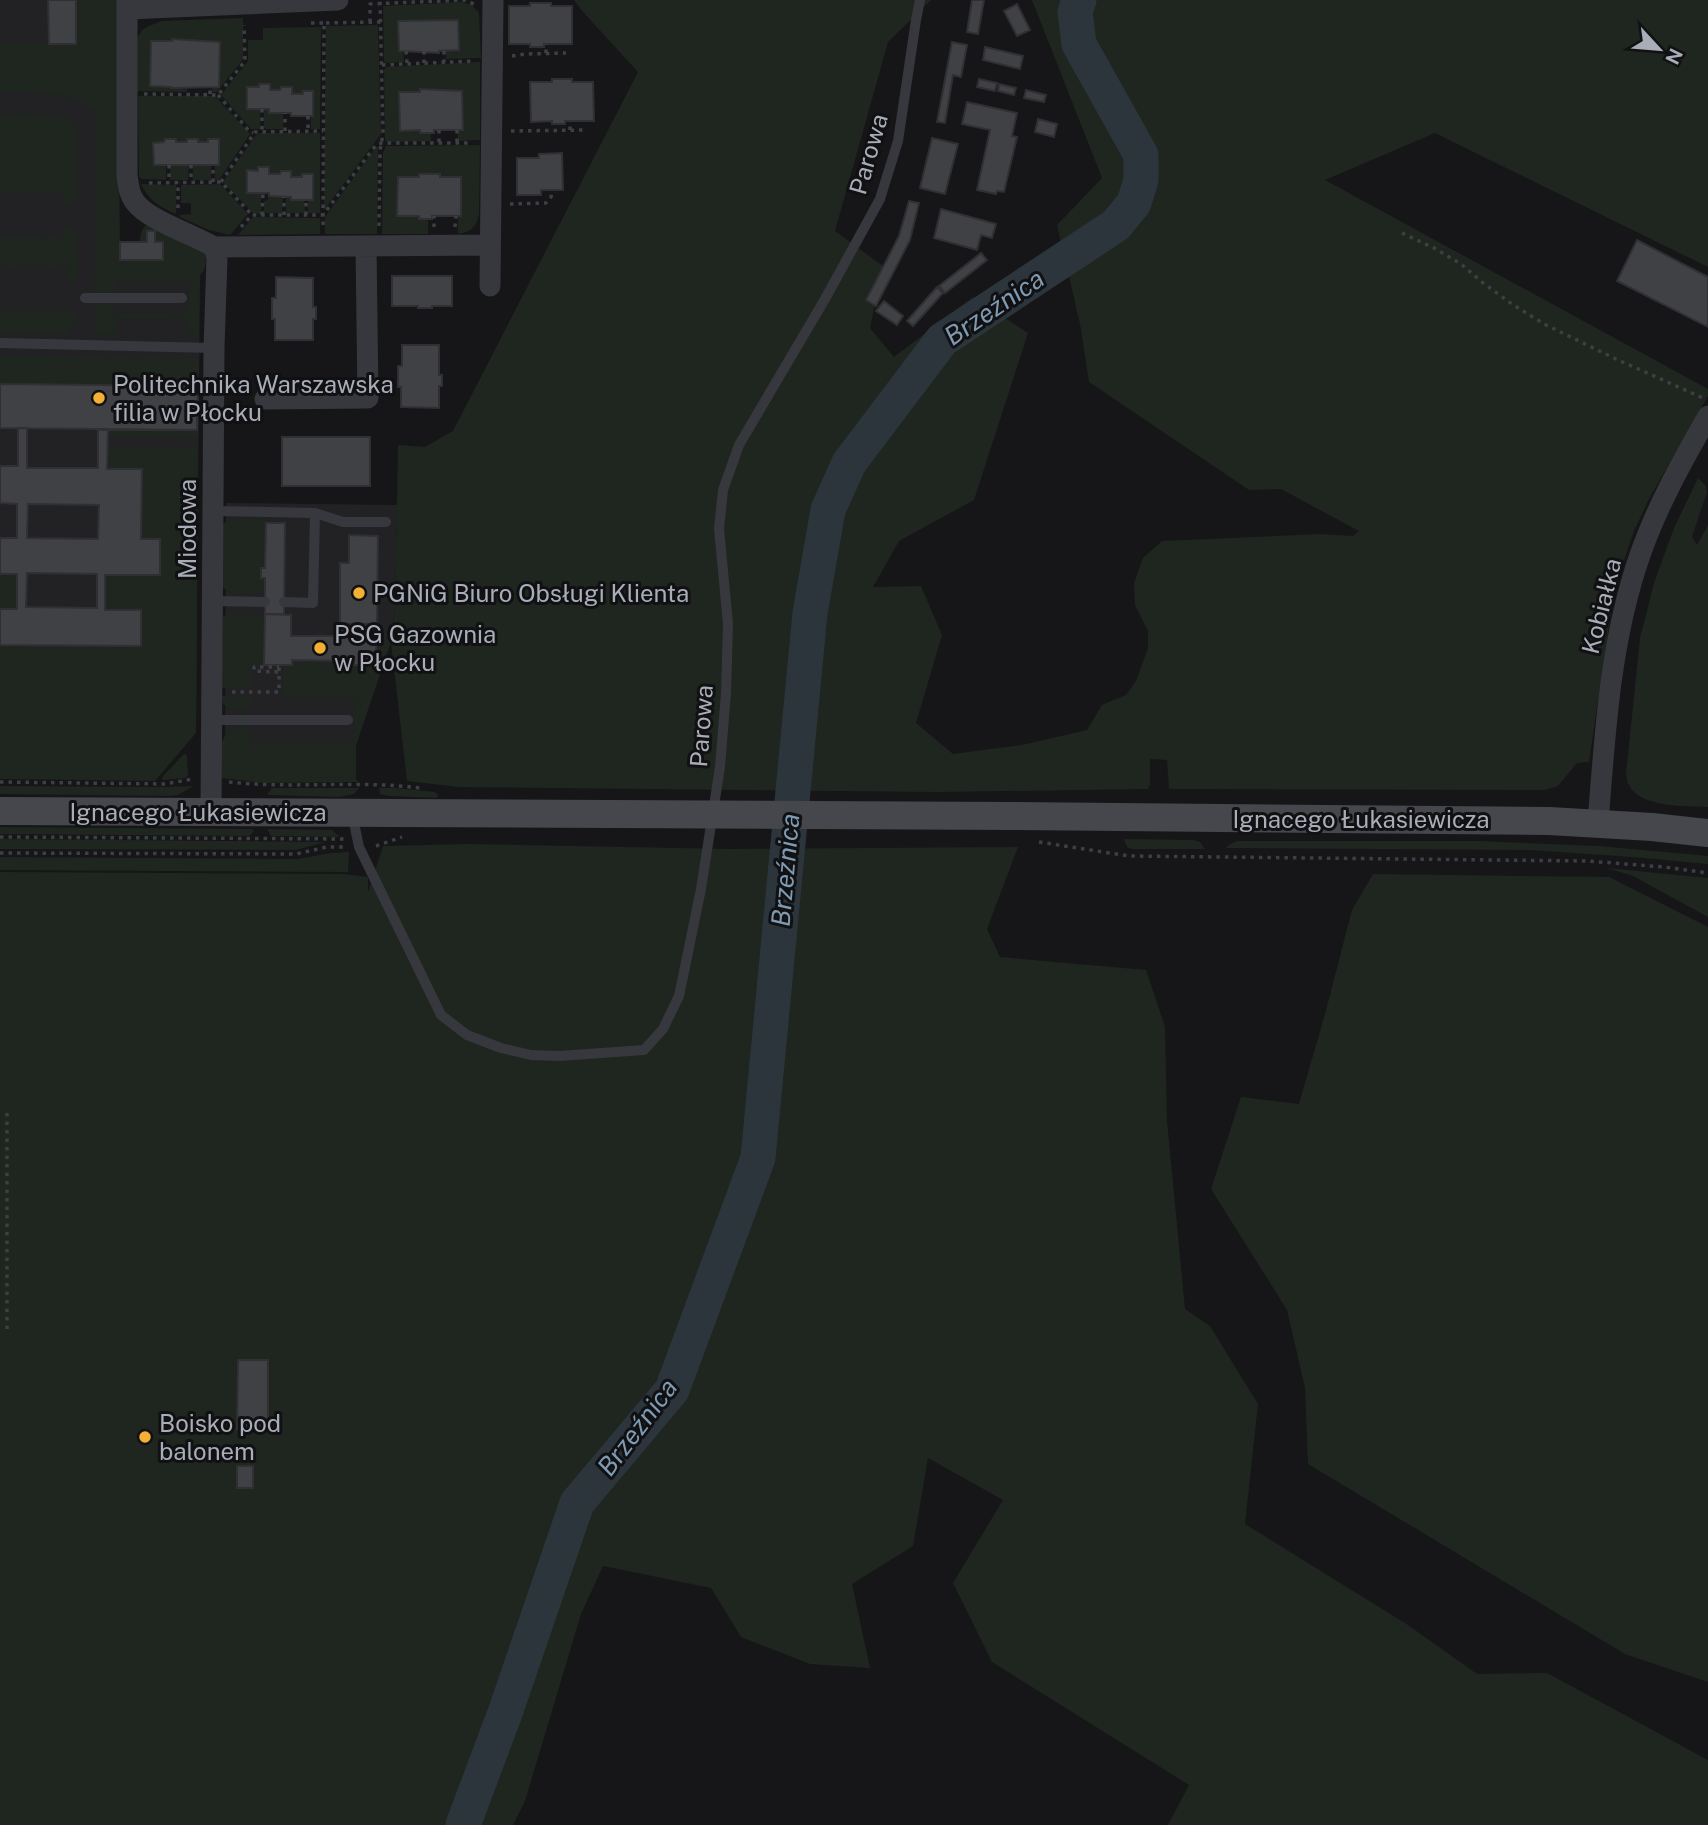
<svg xmlns="http://www.w3.org/2000/svg" width="1708" height="1825" font-family="'Public Sans',sans-serif">
<style>
.built{fill:#222225}
.green{fill:#1e261f}
.lines{fill:none;stroke-linecap:round;stroke-linejoin:round}
.river{stroke:#2c353c;stroke-width:35}
.building{fill:#404145;stroke:#303034;stroke-width:2;fill-rule:evenodd}
.path{stroke:#3d3f44;stroke-width:3.5;stroke-dasharray:3.5 5;stroke-linecap:butt}
.lane{stroke:#37383d;stroke-width:10}
.street{stroke:#37383d;stroke-width:21}
.secondary{stroke:#45474d;stroke-width:28}
.secondary-bridge{stroke:#45474d;stroke-width:28}
.poi-dot{fill:#f2b134;stroke:#111113;stroke-width:2.5}
.labels{text-anchor:middle;dominant-baseline:central;stroke-width:6;stroke-linejoin:round;paint-order:stroke}
.street-label{font-size:24px;fill:#a8adb8;stroke:#111113}
.poi-label{font-size:24px;fill:#a8adb8;stroke:#111113;text-anchor:start}
.water-label{font-size:26px;font-style:italic;fill:#7f9bb3;stroke:#111113}
</style>
<rect width="100%" height="100%" fill="#161618"/>
<path class="built" d="M0 0H111L120 276 200 274 196 733 0 774Z
M226 503 397 505 395 610 391 640 353 754 225 753Z"/>
<path class="green" d="M76 0H118L120 259 163 242H139L142 230 147 224 204 251C207 259 207 269 200 275L199 334H187V320L116 319 115 335 99 334 96 332 95 305H114L115 313H187L190 282 115 281V292H94L95 111C70 89 31 93 0 92L1 44H76Z
M574 0H931L888 42 835 231 883 266 870 328 894 357 973 297 1028 333 974 500 899 541 873 587 921 586 942 635 916 723 953 754 1022 745 1087 730 1102 705 1126 695 1136 681 1148 648V631L1135 605 1134 583 1143 558 1162 541 1320 534 1353 536 1359 531 1281 489 1249 490 1089 382 1080 324 1057 225 1102 178 1032 0H1708V267L1435 133 1325 180 1708 389V396L1649 499 1634 531 1624 560 1614 592 1589 762 1577 763 1558 786 1545 790 1169 789 1167 760 1150 759V784L1148 789H1145L939 792 459 787 407 781 391 642 356 745V779L359 782 264 783 221 778C221 754 214 729 246 726 252 731 250 736 251 743H354V697H282L283 665 292 660 354 661V665H364L365 661H379L380 644 392 633 395 611 398 445 425 447 453 431 638 72 583 12Z
M462 2 472 5 479 13 481 58 446 59V51L459 50 458 20 399 21V51H403L404 62 386 63 384 61 383 6Z
M243 18V59L217 92H212V87H219L220 42 173 39 172 41H151L150 86 187 89V92L137 91V38L142 30 147 27 161 21Z
M378 25 381 134 324 210 326 26Z
M321 27 320 129H311V116H313V91H303V94H292V87L280 90H270V84H259V87H247V109H260V129H251L221 95 248 61V40H263V28Z
M480 62V140L458 141V130L441 89H420V92H399L400 130H420L421 133H431V141L387 142 385 140 384 70 386 67Z
M139 96H215L250 134 219 180H215V165L219 164V139H209L208 142H198V139H187V142H176V139H165L164 142 154 143V164L166 165V180L142 179 139 177V171L138 98Z
M264 109H269L270 113H283V129H266L264 127Z
M4 114C25 115 74 107 78 134L77 199 65 206 64 191H0V119Z
M260 133H320V213H308V200H313V174H302V177H291V171H281L280 174H269V167H258V171H247V193H261V214L253 213 223 182 256 135Z
M480 145 479 214C476 227 472 232 458 234V216H461V178L398 177 397 215 419 216V219H428V234H382L383 153 386 146Z
M376 147H378L377 234H325V217Z
M170 165H189L188 180H170Z
M193 165H211V180H193Z
M141 184 176 185V214C160 207 149 201 141 184Z
M220 184 248 214 230 235 209 230 180 217V215L191 214V203H181V185Z
M269 196 283 197 282 213H264V201L268 200Z
M286 197H291V200H304L305 213H286Z
M253 217 320 218V234L238 235Z
M64 226C70 226 71 225 74 230 79 236 79 269 76 276 73 281 72 281 67 283V267L0 266V237L64 238Z
M0 311 76 312C76 322 74 328 66 334H0Z
M0 356 198 358V438L107 437 108 429 197 430 198 387 0 384Z
M107 447 198 448 196 733 155 781 0 779V645H141V610L105 609V575H159L160 540 141 539 142 469H107Z
M1698 478 1706 486 1707 492 1692 537 1697 545 1708 525V807C1686 806 1640 808 1629 785 1627 782 1627 778 1626 774L1640 638 1654 583 1674 528Z
M229 519H266L265 568H261V577L265 578V593H232L222 587V525Z
M0 574H17V609H0Z
M233 610 237 615 265 614 264 665H251V687L222 688 223 617Z
M222 696 251 697V706L241 712 230 709 223 704Z
M184 754 187 755 188 776 185 778 163 780 162 778 164 775Z
M0 786 166 787 193 786 178 795 169 796 0 794Z
M272 788H359L354 794 340 797 267 795Z
M379 788H396L435 792 438 795 437 798 389 796 380 794Z
M0 827 253 829 254 831 249 836 0 834Z
M267 829 332 830 340 837 271 836Z
M0 839 325 842 296 850 0 849Z
M1124 839 1193 840 1200 842 1205 849H1132L1127 847Z
M1237 841H1479L1598 846 1708 856V864L1633 857 1530 850 1226 848 1230 844Z
M469 844 729 849 1018 847 987 929 1000 957 1146 970 1165 1027 1167 1120 1185 1309 1210 1326 1258 1404 1245 1524 1408 1625 1477 1674 1547 1673 1708 1760V1825H1168L1189 1785 992 1662 953 1583 1003 1500 928 1458 913 1546 852 1584 870 1668 810 1664 741 1637 711 1588 603 1566 581 1614 525 1801 513 1825H0V872L344 874 368 877V892L383 846Z
M349 852 348 872 0 870V857L298 859 331 853Z
M1607 868 1708 878V917L1633 876Z
M1373 874 1609 877 1708 927V1682L1625 1654 1308 1464 1305 1388 1287 1310 1211 1189 1241 1097 1299 1104 1325 1014 1352 910Z"/>
<g class="lines">
<path class="river" d="M463 1825 505 1713 577 1503 672 1390 758 1158 810 613 828 510 849 463 942 340 1116 225 1134 203 1141 180V155L1079 44 1075 12 1079 0"/>
</g>
<path class="building" d="M48 0H76V44H49Z
M972 0H984L978 34 967 32Z
M530 3H551V6H572V44H544V47H530V44H509V6H530Z
M1017 4 1030 30 1017 36 1004 11Z
M458 20 459 50 439 51V53L399 51 398 21Z
M172 39 220 42 219 87 171 88V87L150 86 151 41H172Z
M952 42 967 45 961 77 953 75 945 123 937 122Z
M985 47 1023 56 1020 69 983 60Z
M552 79H572V82H593L594 121H565V124H552V121L531 122 530 82H552Z
M979 79 997 83 995 91 977 87Z
M259 84H270V90H280L281 87H292V94H303V91H313V116H291V113H269V109H247V87H259Z
M999 84 1016 88 1014 95 998 91Z
M420 89 462 91 463 130H434V133H420V130L400 131 399 92H420Z
M1026 90 1046 95 1044 102 1024 98Z
M967 102 1017 113 1012 136 1017 137 1004 192 997 191 996 194 977 190 990 130 962 124Z
M1038 119 1057 124 1054 137 1035 132Z
M932 138 958 144 945 194 920 188Z
M165 139H176V142H187V139H198V142H208V139H219V165H154L153 143 164 142Z
M562 153 563 190H541V195H517V158H539V154Z
M258 167H269V174H280L281 171H291V177H302V174H313V200H291V197L269 196V193H247V170L258 171Z
M419 174H440V177H461V216H432V219H419V216H397L398 177H419Z
M909 201 919 203 910 240 876 306 866 300 899 236Z
M941 209 996 224 992 238 981 235 977 250 934 238Z
M147 231H155V242H163V260H120V242H147Z
M1637 240 1708 277V327L1617 281Z
M981 253 987 260 945 293 939 286Z
M392 276H452V306H432V308H418V306H392Z
M276 277 313 278V307H316V319H313V340H275V319H272V298H276Z
M937 287 943 293 913 326 907 321Z
M884 301 903 316 897 325 876 311Z
M402 345H439V375H442V386H439V408L401 407V387H398V366H402Z
M0 384 198 386 197 430 0 428Z
M18 428H27V468H98V429H108L107 469H142L141 539H160V575H105V610H141V646L0 645V609H17V574H0V538H17V504L0 503V466H18ZM28 504 99 505 98 539 27 538ZM27 573 97 574V608L26 607Z
M282 437H370V486H282Z
M266 523H285L284 614H265V578H261V568H265Z
M349 535 378 536 377 624H340V563H349Z
M265 614 291 615V636H339L340 624H377L376 661H365L364 665H354V661L292 660V665H264Z
M238 1360H268V1429H237Z
M237 1466H253V1488H237Z"/>
<g class="lines">
<path class="path" d="M370 22V4L464 0 474 4
M311 23H324
M406 51 407 63
M424 51V63
M444 51V62
M546 53V44
M512 56 526 54 566 53
M382 65 474 61
M144 94 218 95 245 61 244 25
M210 94V87
M218 95 250 132 253 133
M262 109V132
M308 116V131
M439 130V143
M457 130V143
M570 130V121
M285 131V113
M511 131 586 130
M169 165V182
M191 165V182
M213 182V165
M221 182 255 132 323 131
M149 183 221 182 252 215
M510 204 546 203 551 197 552 190
M178 208V182
M262 215 263 193
M284 215V197
M306 215V200
M323 225 324 23 381 22
M379 226 380 150 383 134 380 0
M241 227 252 215H323L376 145 382 143H472
M434 227V216
M455 227 456 216
M1402 233 1434 248 1461 264 1483 283 1512 304 1544 324 1616 359 1703 398
M278 672 254 671V667H279
M232 692H279V665
M0 782 165 784 193 779
M229 782C293 789 357 780 420 788
M0 837 345 839
M1039 842 1129 856 1587 861 1664 867 1708 873
M376 846 402 837
M0 853 296 854 327 847H344
M7 1329V1109"/>
<path class="lane" d="M85 298H182
M0 343 214 348
M213 511 315 513 313 603 284 602
M315 513 343 522H386
M213 601 265 602
M211 720H348
M352 813 359 847 441 1015 467 1035 501 1048 531 1055 559 1056 644 1050 663 1029 679 996 701 889 720 767 726 693 728 624 719 529 723 490 739 445 825 299 880 199 898 141 916 20 920 0"/>
<path class="street" d="M127 0V175C128 184 129 194 135 202 149 221 193 234 214 247L217 258 214 348 211 812
M127 9 338 0
M214 247 490 245
M490 286 493 0
M265 399 368 398 366 246
M1598 823C1605 733 1610 641 1640 555 1657 506 1683 460 1708 416"/>
<path class="secondary" d="M0 811 396 813
M1013 816 1549 821 1652 827 1708 833"/>
<path class="secondary-bridge" d="M396 813 1013 816"/>
</g>
<g class="poi-dot">
<circle cx="99" cy="398" r="7"/>
<circle cx="359" cy="593" r="7"/>
<circle cx="320" cy="648" r="7"/>
<circle cx="145" cy="1437" r="7"/>
</g>
<g class="labels">
<g class="street-label">
<text transform="translate(868 154) rotate(-74)">Parowa</text>
<text transform="translate(187 529) rotate(-90)">Miodowa</text>
<text transform="translate(1601 606) rotate(-76)">Kobiałka</text>
<text transform="translate(701 726) rotate(-86)">Parowa</text>
<text x="198" y="812">Ignacego Łukasiewicza</text>
<text x="1361" y="819">Ignacego Łukasiewicza</text>
</g>
<g class="poi-label">
<text x="113" y="384">Politechnika Warszawska<tspan x="113" dy="28">filia w Płocku</tspan></text>
<text x="373" y="593">PGNiG Biuro Obsługi Klienta</text>
<text x="334" y="634">PSG Gazownia<tspan x="334" dy="28">w Płocku</tspan></text>
<text x="159" y="1423">Boisko pod<tspan x="159" dy="28">balonem</tspan></text>
</g>
<g class="water-label">
<text transform="translate(994 307) rotate(-34)">Brzeźnica</text>
<text transform="translate(785 870) rotate(-85)">Brzeźnica</text>
<text transform="translate(637 1427) rotate(-53)">Brzeźnica</text>
</g>
</g>
<g transform="translate(1659 49) rotate(116)" stroke="#111113" stroke-width="5" paint-order="stroke">
<path d="M0-5L12 26L0 18L-12 26Z" fill="#a8adb8"/>
<text y="-10" font-size="19" font-weight="bold" text-anchor="middle" fill="#a8adb8">N</text>
</g>
</svg>
